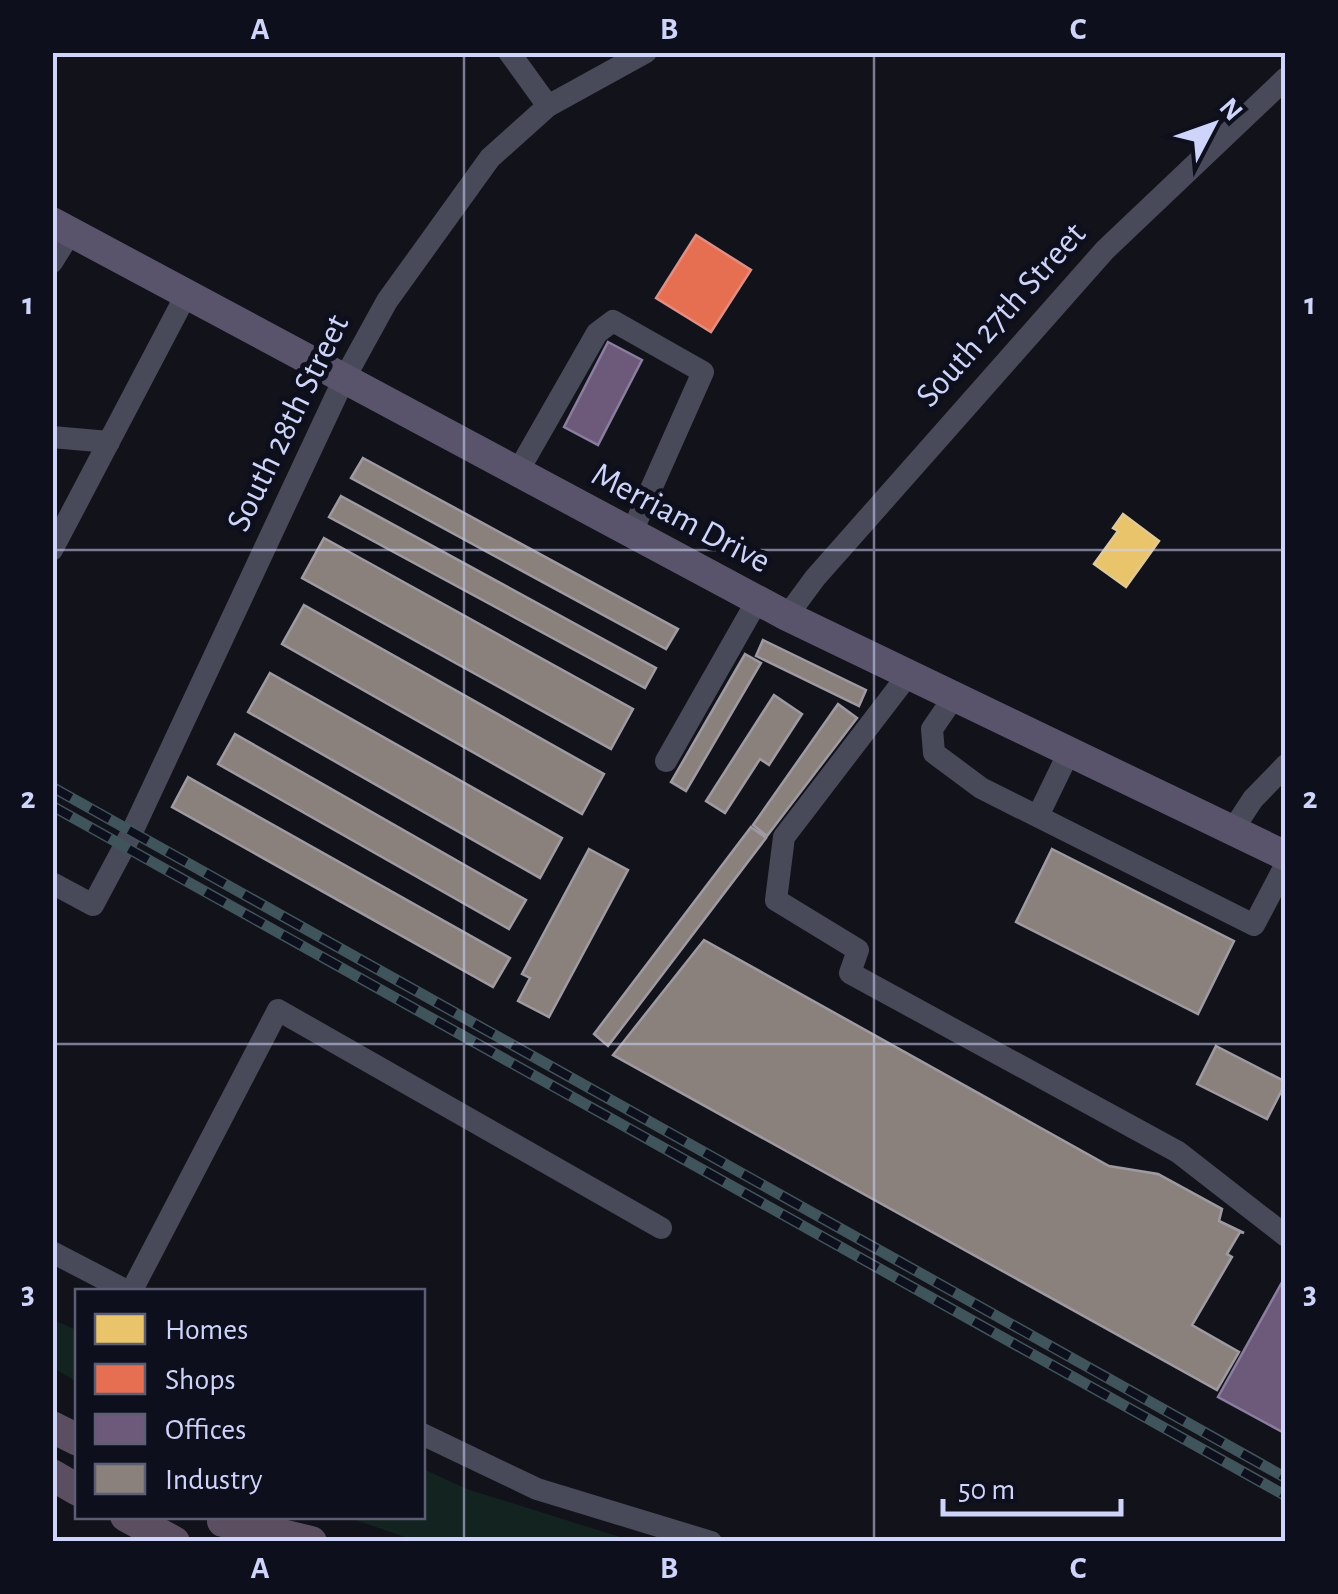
<svg xmlns="http://www.w3.org/2000/svg" width="1338" height="1594" font-family="'Alegreya Sans',sans-serif">
<style>
.green{fill:#122320}
.homes{fill:#e9c46a;stroke:#e1c995;stroke-width:2.5}
.shops{fill:#e76f51;stroke:#e08d84;stroke-width:2.5}
.offices{fill:#6d597a;stroke:#8a7ea0;stroke-width:2.5}
.industry{fill:#8a817c;stroke:#9f9aa2;stroke-width:2.5}
.lines{fill:none;stroke-linecap:round;stroke-linejoin:round}
.minor{stroke:#484a59;stroke-width:22}
.major{stroke:#59546c;stroke-width:30}
.highway{stroke:#5c4e61;stroke-width:32}
.rail-casing{stroke:#40545b;stroke-width:11}
.rail{stroke:#0e0f1d;stroke-width:8;stroke-dasharray:22;stroke-linecap:butt}
.grid{fill:none;stroke:#cfd4fa;stroke-width:2.5;stroke-opacity:0.55}
.labels{text-anchor:middle;dominant-baseline:central;stroke-width:10;stroke-linejoin:round;paint-order:stroke}
.street-label{font-size:35px;fill:#cfd4fa;stroke:#0e0f1d}
.neatline{fill:none;stroke:#cfd4fa;stroke-width:4}
.grid-label{font-size:32px;text-anchor:middle;font-weight:bold;fill:#cfd4fa}
</style>
<rect width="100%" height="100%" fill="#12121a"/>
<path class="green" d="M53 1320 77 1330V1382L53 1368Z
M423 1469 467 1489 633 1541H416L347 1517 422 1516Z"/>
<path class="homes" d="M1123 514 1159 541 1126 587 1094 564 1118 531 1113 528Z"/>
<path class="shops" d="M696 235 751 270 711 332 656 298Z"/>
<path class="offices" d="M608 342 642 360 598 445 564 427Z
M1286 1275V1434L1218 1397Z"/>
<path class="industry" d="M363 458 678 629 666 649 351 478Z
M341 496 656 668 645 688 329 517Z
M324 538 633 709 611 749 302 578Z
M304 605 604 774 582 814 282 644Z
M763 640 866 690 859 706 756 656Z
M745 654 761 663 686 791 671 782Z
M270 673 562 838 540 878 248 712Z
M774 695 802 714 769 765 760 759 725 813 706 801Z
M838 704 857 718 767 836 753 825Z
M235 734 526 900 509 929 218 764Z
M188 777 510 958 493 987 172 807Z
M751 827 766 838 608 1046 594 1034Z
M589 849 628 870 549 1017 518 1001 530 978 522 974Z
M1052 849 1234 941 1198 1014 1016 922Z
M704 940 1109 1166 1158 1174 1222 1209 1219 1221 1244 1233 1240 1232 1227 1254 1232 1257 1192 1325 1239 1352 1217 1390 613 1055Z
M1216 1046 1286 1082 1267 1119 1197 1084Z"/>
<g class="lines">
<path class="minor" d="M509 52 548 106
M52 262 71 232
M52 437 109 442
M517 473 597 333 613 321 703 372 631 534
M52 550 186 295
M787 616 815 578 1105 250 1286 78
M908 675 784 837 776 900 858 950 850 973 1178 1152 1286 1236
M954 697 932 729 934 753 981 788 1254 925 1286 864
M666 761 757 601
M1038 816 1069 752
M1232 831 1253 799 1286 765
M52 883 93 905 132 832 343 381 387 301 490 158 548 106 646 52
M52 1252 129 1292
M131 1292 278 1010 661 1228
M422 1434 537 1489 711 1542"/>
<path class="major" d="M52 222 787 616 1286 856"/>
<path class="highway" d="M52 1427 78 1440
M52 1475 78 1490
M126 1516 174 1542
M223 1521 311 1542"/>
<defs>
<path id="rail" d="M52 787 1286 1478
M52 806 1286 1496"/>
</defs>
<use href="#rail" class="rail-casing"/>
<use href="#rail" class="rail"/>
</g>
<path class="grid" d="M464 52V1542M874 52V1542M52 550H1286M52 1044H1286"/>
<g class="labels">
<g class="street-label">
<text transform="translate(1001 315) rotate(-48)">South 27th Street</text>
<text transform="translate(288 423) rotate(-64)">South 28th Street</text>
<text transform="translate(681 518) rotate(28)">Merriam Drive</text>
</g>
</g>
<rect width="1338" height="1594" fill="none" stroke="#0e0f1d" stroke-width="110"/>
<rect x="75" y="1289" width="350" height="230" fill="#0e0f1d" stroke="#5b5e75" stroke-width="2.5"/>
<rect x="95" y="1314" width="50" height="30" fill="#e9c46a" stroke="#5b5e75" stroke-width="2.5"/>
<text x="165" y="1339" font-size="30" fill="#cfd4fa">Homes</text>
<rect x="95" y="1364" width="50" height="30" fill="#e76f51" stroke="#5b5e75" stroke-width="2.5"/>
<text x="165" y="1389" font-size="30" fill="#cfd4fa">Shops</text>
<rect x="95" y="1414" width="50" height="30" fill="#6d597a" stroke="#5b5e75" stroke-width="2.5"/>
<text x="165" y="1439" font-size="30" fill="#cfd4fa">Offices</text>
<rect x="95" y="1464" width="50" height="30" fill="#8a817c" stroke="#5b5e75" stroke-width="2.5"/>
<text x="165" y="1489" font-size="30" fill="#cfd4fa">Industry</text>
<g transform="translate(1213 125) rotate(49)" stroke="#0e0f1d" stroke-width="8" paint-order="stroke">
<path d="M0-8L18 38L0 25L-18 38Z" fill="#cfd4fa"/>
<text y="-15" font-size="28" font-weight="bold" text-anchor="middle" fill="#cfd4fa">N</text>
</g>
<path d="M943 1499v15h178v-15" fill="none" stroke="#cfd4fa" stroke-width="5"/>
<text x="958" y="1499" font-size="30" fill="#cfd4fa" stroke="#0e0f1d" stroke-width="8" paint-order="stroke">50 m</text>
<rect x="55" y="55" width="1228" height="1484" class="neatline"/>
<g class="grid-label">
<text x="260" y="39">A</text>
<text x="669" y="39">B</text>
<text x="1078" y="39">C</text>
<text x="28" y="314">1</text>
<text x="1310" y="314">1</text>
<text x="28" y="808">2</text>
<text x="1310" y="808">2</text>
<text x="28" y="1303">3</text>
<text x="1310" y="1303">3</text>
<text x="260" y="1578">A</text>
<text x="669" y="1578">B</text>
<text x="1078" y="1578">C</text>
</g>
</svg>
